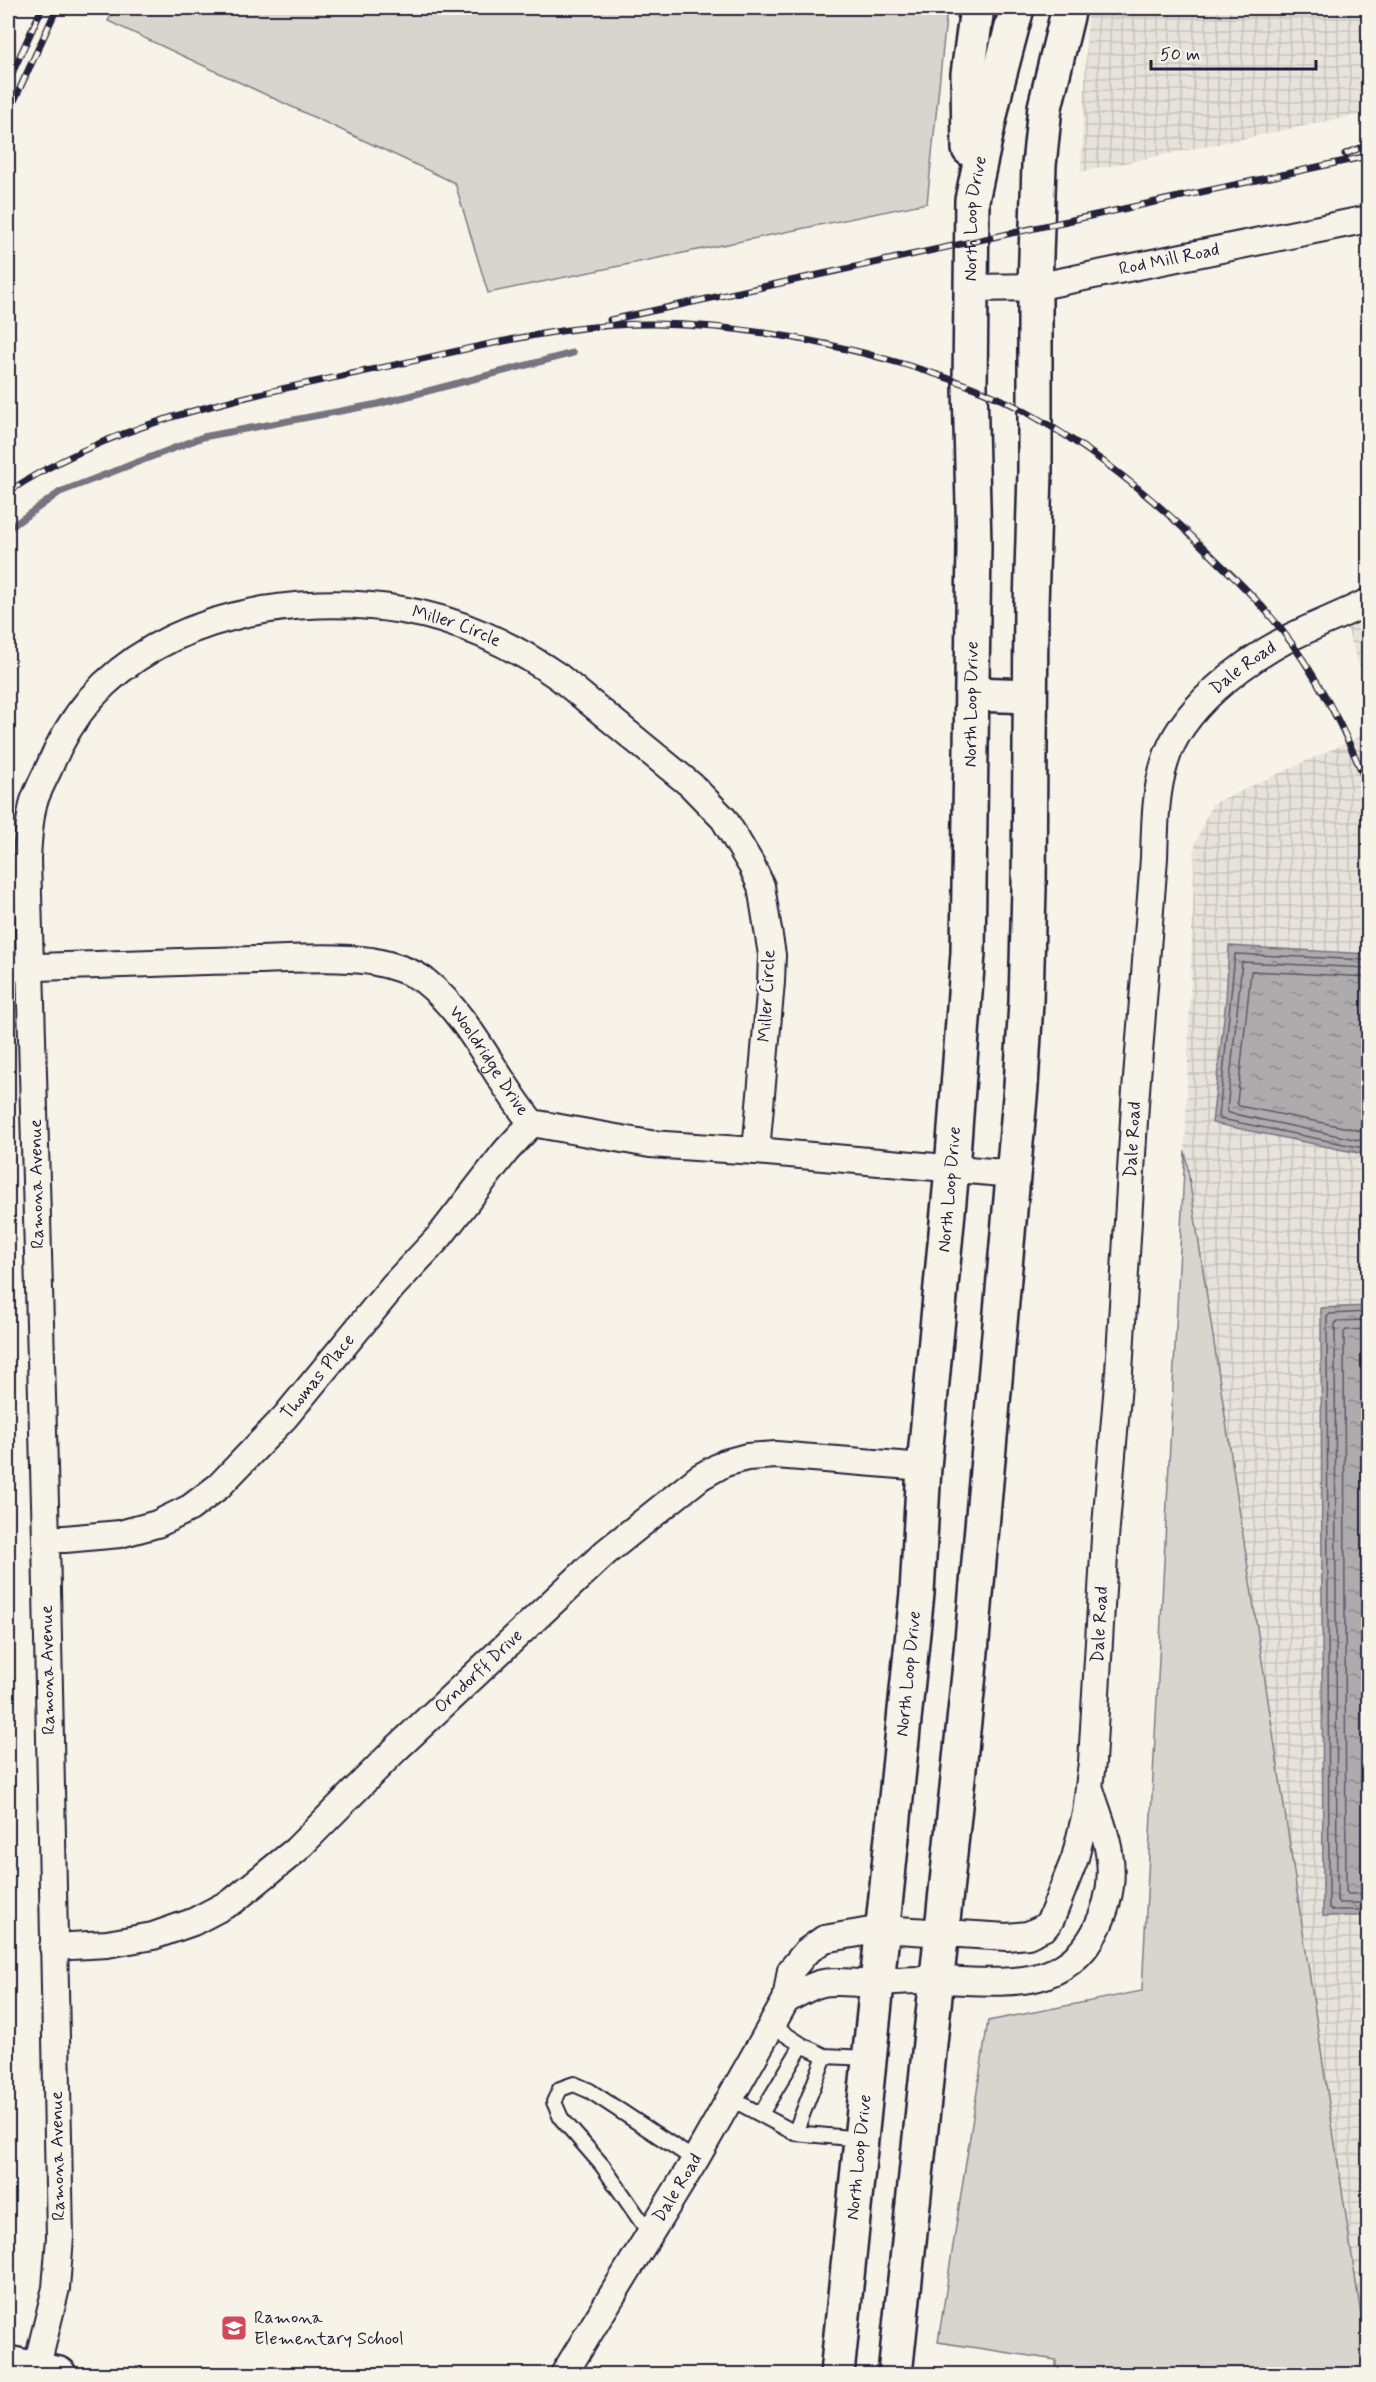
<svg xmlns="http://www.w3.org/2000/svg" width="1376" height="2382" font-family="Mynerve,sans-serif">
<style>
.industrial{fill:url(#industrial-grid)}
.green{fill:#d8d5cf;stroke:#7d7c85;stroke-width:1.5}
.water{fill:url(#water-ripples);stroke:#76747f;stroke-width:1.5}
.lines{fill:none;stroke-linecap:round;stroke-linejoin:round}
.shore{stroke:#5a5969;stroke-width:1.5}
.stream{stroke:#76747f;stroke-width:7}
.lane-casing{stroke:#22223b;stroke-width:18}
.street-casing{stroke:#22223b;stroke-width:30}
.secondary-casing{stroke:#22223b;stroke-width:38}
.lane{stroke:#f7f3e8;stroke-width:14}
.street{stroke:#f7f3e8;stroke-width:26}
.secondary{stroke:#f7f3e8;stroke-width:33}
.rail-casing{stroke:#22223b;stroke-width:7}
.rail{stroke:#f7f3e8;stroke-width:4.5;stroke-dasharray:14;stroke-linecap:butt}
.labels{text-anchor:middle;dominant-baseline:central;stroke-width:5;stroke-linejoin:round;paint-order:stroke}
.street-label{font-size:18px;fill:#22223b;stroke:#f7f3e8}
.poi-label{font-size:18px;fill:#22223b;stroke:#f7f3e8;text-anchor:start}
</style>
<defs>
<pattern id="industrial-grid" width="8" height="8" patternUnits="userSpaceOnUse" patternTransform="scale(1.5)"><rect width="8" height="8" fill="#e7e3db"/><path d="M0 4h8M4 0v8" fill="none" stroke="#c6c2bd"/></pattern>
<pattern id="water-ripples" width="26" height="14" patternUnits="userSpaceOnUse" patternTransform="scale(1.5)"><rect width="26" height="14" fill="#aeabad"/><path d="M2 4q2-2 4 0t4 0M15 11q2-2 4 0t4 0" fill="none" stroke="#8d8b8e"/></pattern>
</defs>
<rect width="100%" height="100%" fill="#f7f3e8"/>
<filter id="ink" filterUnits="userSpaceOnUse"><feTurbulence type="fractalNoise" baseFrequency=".0167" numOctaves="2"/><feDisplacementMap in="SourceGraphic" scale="12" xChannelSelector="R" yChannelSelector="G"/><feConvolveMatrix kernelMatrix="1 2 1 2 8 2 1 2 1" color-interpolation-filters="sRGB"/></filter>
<g filter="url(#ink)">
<path class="industrial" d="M1088 8H1368V113L1081 172Z
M1368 621V692L1347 629Z
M1368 733V2362L1185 1151 1195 843 1212 804Z"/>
<path class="green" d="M115 8H947L927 203 488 293 455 183 108 21Z
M1185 1151 1368 2362V2374H1056V2360L938 2342 988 2021 1142 1991Z"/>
<path class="water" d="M1229 946 1368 954V1155L1212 1123 1226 1000Z
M1368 1306V1916H1323L1321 1308Z"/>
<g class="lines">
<path class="shore" d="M1368 960 1235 954 1219 1116 1221 1119 1368 1149
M1368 968 1242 962 1227 1110 1229 1113 1368 1142
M1368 977 1251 971 1237 1103 1239 1106 1368 1132
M1368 1312 1330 1314 1327 1317 1329 1907 1332 1910H1368
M1368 1320 1337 1321 1335 1324 1337 1900 1339 1903H1368
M1368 1329 1346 1330 1344 1332 1346 1891 1348 1894H1368"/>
<path class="stream" d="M8 529 60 492 203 437 378 404 573 353"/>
<defs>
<path id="lane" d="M771 2025 802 2045 825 2056 868 2058
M730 2098 795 2133 861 2139
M761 2114 802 2045
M795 2133 825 2056
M650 2234 602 2165 561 2118 554 2102 560 2089 574 2084 590 2091 695 2160"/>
<g id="street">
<path id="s1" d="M970 288 1035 287 1368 219"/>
<path id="s2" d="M8 968C91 966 174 961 257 960 295 959 334 956 371 961 387 964 413 971 426 982 470 1017 496 1079 532 1123L650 1144 756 1151 1013 1174"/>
<path id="s3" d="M46 1539H65L120 1534 157 1524 190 1508 219 1486 285 1417 393 1286 440 1236 506 1151 532 1123"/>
<path id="s4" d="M53 1947 107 1944 153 1936 193 1922 233 1901 296 1850 395 1750 606 1552 700 1477 725 1463 747 1457 776 1455 924 1467"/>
<path d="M786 2000C796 1995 808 1987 819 1984 832 1980 850 1983 864 1983 888 1982 913 1979 937 1980 996 1981 1062 1994 1095 1932 1108 1907 1114 1880 1109 1853 1106 1832 1097 1812 1091 1792"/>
<path id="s5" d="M36 2370 56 2288 60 2237 46 1539 27 859C28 840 29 820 34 801 38 790 44 778 49 768 59 743 73 719 91 698 165 615 296 592 402 610 457 619 513 645 559 677L691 785 724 819 752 866 761 886 772 955 771 982 756 1151"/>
<path id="s6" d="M564 2374 695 2160 786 2000 791 1970 806 1952 824 1939 882 1929 1007 1937 1028 1935 1045 1927 1051 1919 1075 1858 1086 1813 1092 1762 1105 1538 1119 1372 1135 1104 1154 858C1155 827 1155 792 1165 762 1180 709 1242 663 1289 638 1315 625 1342 615 1368 602"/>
</g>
<g id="secondary">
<path d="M969 149 968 74 977 8"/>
<path d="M972 694 1030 696"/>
<path d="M8 2363 59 2374"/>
<path id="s7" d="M837 2374 917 1593 924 1467 952 1169 968 953 974 545 970 386 972 200 996 88 1017 8"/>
<path d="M895 2374 969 1674 1021 1086 1026 1002 1029 888 1031 606 1035 473V287L1039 165 1045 107 1069 8"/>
</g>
</defs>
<use href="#lane" class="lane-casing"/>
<use href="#street" class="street-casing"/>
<use href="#secondary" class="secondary-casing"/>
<use href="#lane" class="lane"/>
<use href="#street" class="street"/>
<use href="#secondary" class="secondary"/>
<defs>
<path id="rail" d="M8 82 42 8
M8 114 57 8
M1345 154 1368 145
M610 320 1368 156
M8 492C114 421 242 397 366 371 460 352 557 323 654 324 739 325 822 340 903 364 950 378 994 393 1035 417 1100 454 1157 501 1210 554 1228 572 1248 590 1265 610 1310 660 1343 725 1368 787"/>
</defs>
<use href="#rail" class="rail-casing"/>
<use href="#rail" class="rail"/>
</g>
</g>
<defs>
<symbol id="school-square" viewBox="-11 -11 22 22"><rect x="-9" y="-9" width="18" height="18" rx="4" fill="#d1495b" stroke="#f7f3e8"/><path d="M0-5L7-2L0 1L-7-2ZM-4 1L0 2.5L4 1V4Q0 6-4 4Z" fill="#fff"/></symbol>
</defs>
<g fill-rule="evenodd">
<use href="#school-square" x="219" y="2313" width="30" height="30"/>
</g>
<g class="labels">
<g class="street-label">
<text stroke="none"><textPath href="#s7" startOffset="2162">North Loop Drive</textPath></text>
<text stroke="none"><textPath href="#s1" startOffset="202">Rod Mill Road</textPath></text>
<text stroke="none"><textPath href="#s5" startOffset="2084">Miller Circle</textPath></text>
<text stroke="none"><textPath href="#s6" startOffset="2036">Dale Road</textPath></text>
<text stroke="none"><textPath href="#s7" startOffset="1676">North Loop Drive</textPath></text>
<text transform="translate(767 996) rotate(-87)">Miller Circle</text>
<text stroke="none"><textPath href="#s2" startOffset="524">Wooldridge Drive</textPath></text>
<text stroke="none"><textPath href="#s6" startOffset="1532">Dale Road</textPath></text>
<text transform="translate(37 1184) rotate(-91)">Ramona Avenue</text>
<text stroke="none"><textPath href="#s7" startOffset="1190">North Loop Drive</textPath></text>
<text stroke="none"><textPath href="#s3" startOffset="333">Thomas Place</textPath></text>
<text stroke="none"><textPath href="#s6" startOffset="1046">Dale Road</textPath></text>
<text transform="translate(48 1670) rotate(-91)">Ramona Avenue</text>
<text stroke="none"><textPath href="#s4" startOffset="525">Orndorff Drive</textPath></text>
<text stroke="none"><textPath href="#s7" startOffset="704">North Loop Drive</textPath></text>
<text transform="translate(58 2156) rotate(-91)">Ramona Avenue</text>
<text stroke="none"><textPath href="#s7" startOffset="218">North Loop Drive</textPath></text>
<text stroke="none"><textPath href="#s6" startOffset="218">Dale Road</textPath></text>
</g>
<g class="poi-label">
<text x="254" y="2318">Ramona<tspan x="254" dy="21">Elementary School</tspan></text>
</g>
</g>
<rect width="1376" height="2382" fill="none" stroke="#f7f3e8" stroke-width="30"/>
<rect x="15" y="15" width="1346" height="2352" fill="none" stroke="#22223b" stroke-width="2" filter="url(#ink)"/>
<path d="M1151 60v9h165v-9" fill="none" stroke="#22223b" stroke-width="3"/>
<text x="1160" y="60" font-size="18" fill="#22223b" stroke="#f7f3e8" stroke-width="4.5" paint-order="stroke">50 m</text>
</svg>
